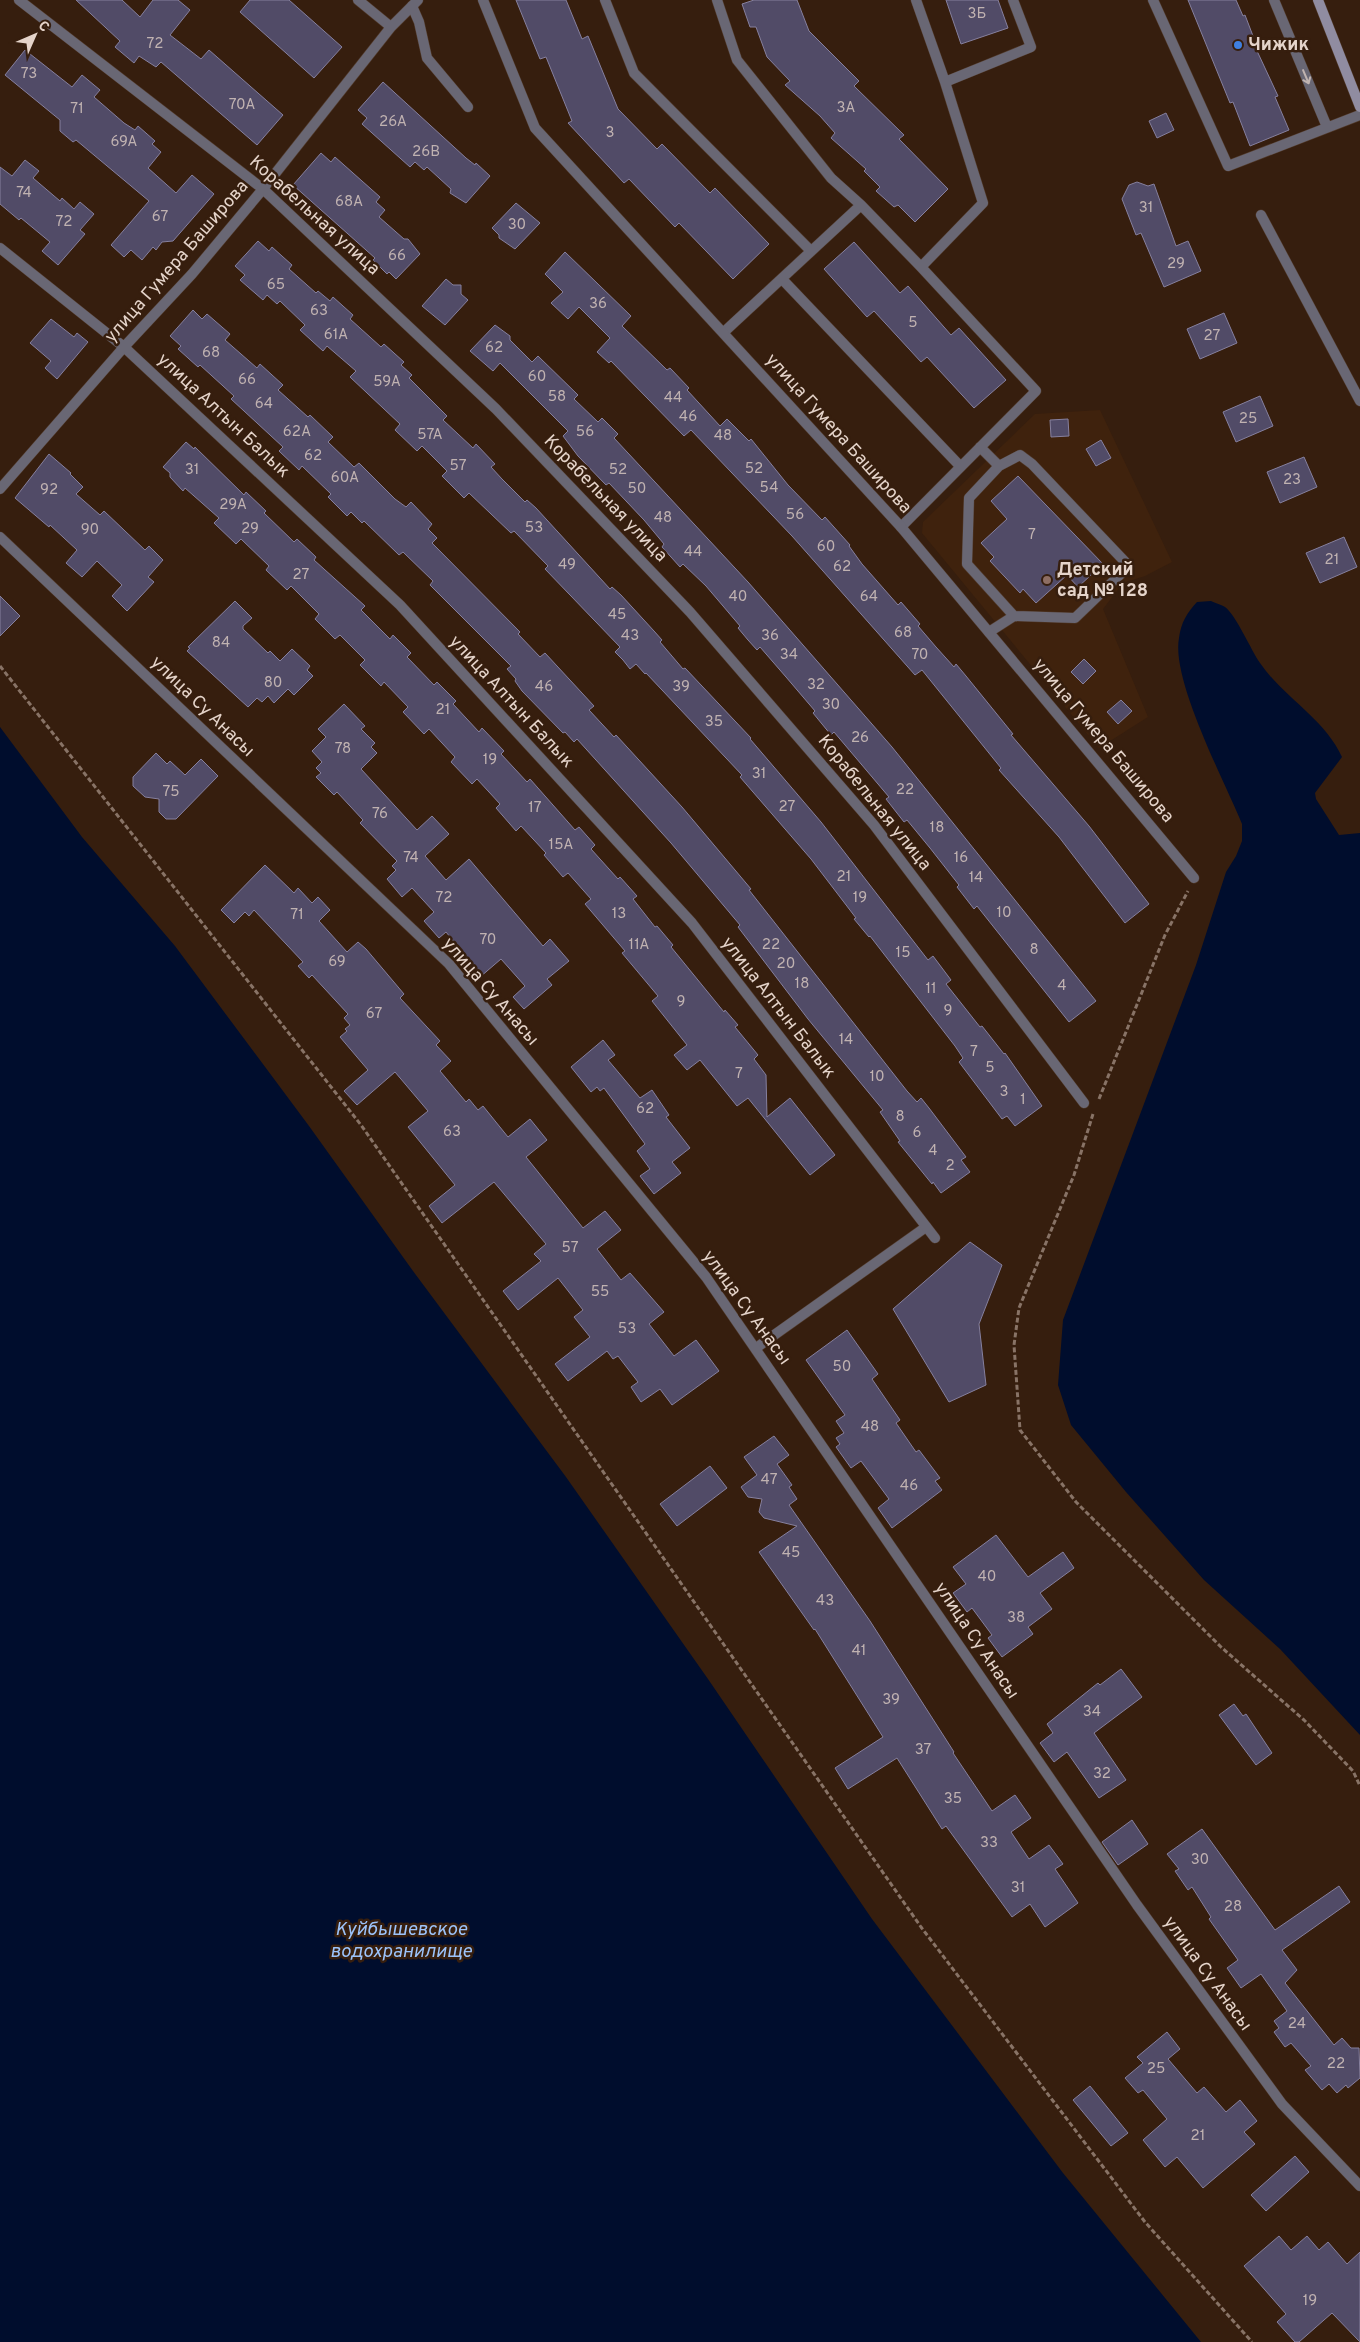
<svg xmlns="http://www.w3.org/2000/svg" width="1360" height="2342" font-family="Overpass,sans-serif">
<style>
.built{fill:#3f220d}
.water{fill:#000d2d}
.building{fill:#514b67;stroke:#86809e}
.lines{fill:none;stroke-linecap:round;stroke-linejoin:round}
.lane-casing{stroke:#523b2c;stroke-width:11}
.street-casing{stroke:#523b2c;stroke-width:11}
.secondary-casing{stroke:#523b2c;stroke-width:11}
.path{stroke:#887366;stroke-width:3;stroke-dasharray:5 2.5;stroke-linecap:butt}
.lane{stroke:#696774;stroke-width:10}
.street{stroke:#696774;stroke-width:10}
.secondary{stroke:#908ca1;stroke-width:10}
.oneway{stroke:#c0b3b0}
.shop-dot{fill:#3f7fe0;stroke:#361e0e;stroke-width:2}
.education-dot{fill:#8d6e63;stroke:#361e0e;stroke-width:2}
.labels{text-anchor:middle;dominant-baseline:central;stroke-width:5;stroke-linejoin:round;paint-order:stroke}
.number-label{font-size:15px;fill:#c0b2b1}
.poi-label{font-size:18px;font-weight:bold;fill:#e5d4ca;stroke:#361e0e;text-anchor:start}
.street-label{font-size:18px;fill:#e5d4ca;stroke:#361e0e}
.water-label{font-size:19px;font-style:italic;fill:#9cc3fa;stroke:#361e0e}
</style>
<rect width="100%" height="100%" fill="#361e0e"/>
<path class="built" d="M1100 410 1172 562 1145 576 1123 583 1103 609 1148 717 1099 748 922 533 923 522 1035 414Z"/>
<path class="water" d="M1211 601C1215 603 1222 605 1225 607 1236 615 1251 650 1260 663 1284 698 1324 718 1342 757L1315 793 1316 799 1339 835 1360 833V1735L1280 1649 1204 1580 1126 1492 1071 1425 1058 1385 1063 1320 1196 965 1226 872 1236 856 1242 841V824C1225 782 1171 680 1179 638 1181 622 1187 613 1197 602Z
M0 727 82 837 175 946 309 1126 413 1271 566 1477 708 1679 872 1919 1063 2173 1201 2342H0Z"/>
<path class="building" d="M76 0H122L140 17 153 0H178L190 10 170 35 201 59 209 50 283 115 257 145 161 62 156 67 139 56 134 63 115 47 120 41Z
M250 0H289L342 47 314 78 240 12Z
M516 0H566L582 39 588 36 618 109 657 149 662 144 710 193 715 188 769 244 733 279 679 223 675 227 629 179 624 183 568 123 572 121 546 57 540 59Z
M754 0H797L809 31 859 81 854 86 904 135 899 139 948 189 915 222 898 205 894 207 876 191 880 187 864 171 866 169 831 138 835 133 820 116 785 85 790 81 767 57 756 27H750L742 4Z
M946 0H998L1008 28 961 44Z
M1188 0H1236L1243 16 1245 15 1253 36 1251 38 1278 96 1275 97 1289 130 1250 146 1233 102 1230 103Z
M25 50 72 87 82 75 100 90 94 97 124 123 135 130 138 126 155 141 152 144 161 152 148 168 176 193 192 175 214 194 173 241 162 242 156 250 153 247 142 260 131 250 124 257 111 245 149 201 76 140 73 142 60 131V120L5 75Z
M383 82 466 158 475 165 476 163 490 176 466 203 450 193 451 189 427 167 424 170 415 162 410 167 362 124 367 118 358 110Z
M1166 113 1174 130 1157 138 1149 121Z
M321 153 331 162 335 157 380 197 376 202 385 210 379 217 404 239H408L420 254 396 279 389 272 387 274 373 260 375 258 293 185Z
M25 160 39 171 33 178 60 201 62 198 74 209 80 202 94 214 80 230 85 234 58 265 42 251 50 242 21 218 19 220 0 204V167L12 176Z
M1137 182 1148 186 1154 184 1176 246 1188 241 1201 271 1164 287 1141 233 1136 235 1122 199 1129 185Z
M516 203 540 223 515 249 499 238V235L492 228Z
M258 241 269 251 272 247 292 265 289 269 316 293 318 291 330 301 333 297 353 315 350 319 381 347 384 344 404 362 401 365 412 375 409 378 447 416 443 420 473 448 476 444 495 464 491 467 502 479 525 502 527 500 536 508 610 589 612 587 621 595 654 631 662 640 660 642 683 669 685 668 751 738 750 739 821 822 928 960 933 956 951 980 946 984 980 1027 982 1026 1004 1054 1005 1053 1042 1106 1015 1126 1007 1116 1002 1119 959 1062 963 1058 955 1046 870 936 869 937 854 919 856 918 811 859 740 777 742 775 646 673 645 674 636 664 630 669 623 660 615 652 620 647 545 569 548 566 514 531 511 533 469 493 464 498 442 476 447 471 422 446 417 451 395 430 400 424 350 377 356 371 327 346 323 351 300 330 305 325 280 301 277 304 267 295 263 300 240 280 245 275 235 266Z
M854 242 900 293 908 286 951 335 959 328 1006 380 974 408 927 357 921 362 874 311 867 317 824 269Z
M565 252 631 316 622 326 667 370 670 368 689 388 687 390 720 426 727 419 749 441 751 439 788 485 822 520 825 517 850 545 849 546 862 564 898 605 901 602 920 624 918 626 936 647 954 667 956 664 966 676 1013 734 1011 735 1089 826 1149 904 1125 923 1059 837 999 770 1001 768 922 670 915 675 792 536 691 430 684 436 611 361 609 363 597 352 610 338 579 307 568 319 551 303 563 292 545 274Z
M446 279 453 285H461V294L468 300 445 325 422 306Z
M193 310 202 319 207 314 230 334 225 340 257 368 260 364 283 385 278 390 308 417 310 415 333 437 328 442 354 467 359 463 395 499 406 507 411 502 432 524 428 529 437 538 432 543 520 632 518 634 540 657 545 653 594 706 589 710 614 737 616 735 682 807 751 889 749 890 907 1091 917 1102 921 1098 929 1108 966 1157 961 1160 970 1172 941 1193 933 1182 932 1184 898 1142 900 1141 880 1112 883 1110 808 1019 738 927 740 925 671 843 577 739 574 742 565 732 563 733 522 691 515 681 516 679 507 669 511 666 430 585 433 581 403 552 399 555 364 521 362 523 351 512 347 516 328 497 331 494 302 466 299 470 279 451 283 447 231 399 234 396 200 365 198 367 178 349 181 346 170 336Z
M1224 313 1237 343 1200 359 1187 329Z
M51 319 74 337 77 333 88 342 57 379 45 368 51 361 30 343Z
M495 325 510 336V340L532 362 538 356 578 395 574 399 598 422 602 418 618 434 614 438 748 582 892 747 1096 1001 1069 1022 977 906 974 909 957 887 959 885 930 848 907 820 904 822 886 799 889 797 834 732 831 735 813 713 815 711 786 677 760 647 757 650 748 640 738 628 740 626 706 586 683 564 680 567 662 547 664 544 644 520 609 483 606 485 578 456 563 436 568 431 500 363 493 371 470 351Z
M1260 396 1273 426 1236 442 1223 412Z
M1068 419 1069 436 1051 437 1050 420Z
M1101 440 1111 458 1096 466 1086 449Z
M186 442 194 449 195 447 244 495 246 492 266 511 264 513 294 542 297 539 316 557 314 560 365 606 361 610 390 639 393 635 411 653 407 657 434 685 437 682 456 701 453 704 479 732 482 728 504 751 501 754 527 782 530 779 575 830 579 827 595 845 591 849 618 879 620 877 637 896 633 899 655 927 657 926 673 945 671 947 724 1012 725 1010 738 1025 735 1027 758 1055 754 1059 766 1075 767 1117 790 1098 835 1155 810 1175 748 1098 737 1106 700 1060 687 1070 674 1055 687 1045 652 1001 658 996 622 953 625 951 585 904 591 899 568 873 563 877 544 855 546 853 521 826 516 831 496 808 500 804 477 779 472 784 451 762 455 757 429 729 424 734 403 712 408 707 384 682 381 686 360 665 365 660 340 635 335 639 315 619 319 614 291 586 287 590 266 570 269 566 241 539 236 544 214 523 219 518 185 488 183 491 170 477V473L163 467Z
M49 454 71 473 70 474 83 487 76 494 100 515 104 511 145 550 149 546 163 560 148 577 154 582 127 611 112 596 122 585 97 561 82 577 66 563 77 550 50 525 49 527 15 498Z
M1304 457 1317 487 1280 503 1267 472Z
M1018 476 1103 564 1078 587 1067 575 1036 603 1023 589 1020 593 990 561 994 557 981 543 1007 519 991 501Z
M1344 537 1357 567 1320 583 1306 553Z
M0 596 20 616 0 636Z
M235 601 252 618 243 626V629L268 653 270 651 280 661 292 649 310 666 307 670 313 676 294 695 288 689 274 703 268 696 262 702 257 698 248 707 187 651 190 648 188 647Z
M1084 659 1096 671 1083 684 1071 672Z
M1121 700 1132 711 1118 724 1107 712Z
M344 704 365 726 361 729 375 743 371 747 377 753 361 769 417 830 432 816 449 834 425 856 446 880 469 859 543 946 550 939 569 961 547 979 552 985 524 1009 513 997 525 986 501 959 480 977 466 961 468 959 446 932 439 938 424 921 434 912 412 888 402 897 387 879 396 870 392 866 397 861 360 823 363 820 337 792 334 795 316 777 321 773 316 768 322 762 312 751 326 737 318 729Z
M156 753 167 764 170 761 185 775 201 759 218 776 176 819H166L159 812V799L145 797 133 786V777Z
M265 865 294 893 298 888 312 903 318 897 330 910 319 921 347 952 358 942 366 949 404 994 400 998 440 1041 436 1045 451 1061 440 1071 466 1102 469 1099 478 1110 483 1106 508 1137 530 1119 547 1140 526 1157 583 1228 605 1211 621 1230 597 1249 621 1280 630 1273 664 1312 649 1324 674 1356 696 1340 719 1371 672 1405 660 1389 641 1402 631 1387 638 1382 618 1356 613 1359 607 1351 568 1381 555 1364 590 1337 574 1317 583 1310 558 1278 518 1310 503 1291 541 1261 534 1254 546 1244 494 1182 442 1223 429 1206 455 1185 408 1127 428 1111 395 1072 357 1105 344 1091 368 1070 340 1037 347 1031 345 1029 350 1025 344 1018 348 1014 312 975 309 978 298 966 303 962 254 910 249 916 245 912 234 923 221 910Z
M603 1040 615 1055 608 1060 640 1098 652 1090 669 1115 666 1117 690 1148 672 1162 681 1173 654 1194 640 1176 650 1169 637 1151 645 1144 604 1088 600 1091 597 1087 591 1092 571 1067Z
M970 1242 1002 1265 979 1324 986 1385 949 1402 893 1309Z
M847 1330 878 1374 872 1379 900 1420 896 1423 916 1452 919 1450 940 1478 935 1481 942 1490 892 1528 878 1508 889 1499 861 1461 851 1468 836 1447 840 1444 836 1438 844 1433 836 1421 845 1415 806 1360Z
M774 1436 789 1455 777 1464 792 1485 789 1487 797 1499 789 1505 870 1621 954 1752 953 1753 992 1811 1015 1795 1031 1818 1011 1832 1029 1859 1049 1845 1063 1864 1055 1869 1078 1903 1045 1927 1030 1904 1012 1917 946 1826 942 1829 897 1758 848 1789 835 1768 883 1737 815 1629 814 1630 759 1552 797 1526 764 1518 759 1512 762 1499 748 1497 741 1487 757 1475 744 1457Z
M710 1466 727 1488 677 1526 660 1504Z
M996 1535 1028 1577 1063 1552 1074 1568 1040 1593 1052 1609 1028 1627 1033 1634 1002 1657 988 1638 992 1635 972 1608 967 1612 953 1593 966 1584 953 1567Z
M1121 1669 1142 1697 1094 1733 1126 1780 1099 1798 1067 1752 1054 1762 1040 1743 1053 1733 1047 1724 1098 1683 1100 1685Z
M1234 1704 1243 1716 1246 1714 1272 1753 1256 1765 1219 1715Z
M1132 1820 1148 1844 1118 1865 1102 1842Z
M1202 1829 1275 1930 1339 1886 1350 1902 1282 1950 1297 1970 1285 1983 1334 2045 1342 2038 1351 2048H1359L1360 2078 1348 2088 1346 2085 1337 2093 1329 2084 1322 2090 1305 2070 1311 2066 1291 2043 1285 2047 1274 2032 1279 2028 1274 2021 1287 2011 1261 1974 1241 1988 1227 1968 1238 1960 1209 1919 1211 1917 1192 1887 1188 1890 1175 1871 1179 1869 1167 1854Z
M1167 2032 1180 2049 1168 2059 1197 2093 1204 2087 1226 2112 1240 2100 1257 2121 1244 2132 1255 2144 1203 2188 1177 2157 1165 2167 1143 2140 1167 2119 1143 2090 1138 2093 1125 2078 1143 2063 1137 2057Z
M1090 2086 1128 2133 1111 2146 1073 2100Z
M1295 2156 1309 2172 1266 2211 1251 2195Z
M1279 2236 1291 2250 1307 2236 1319 2250 1328 2242 1347 2264 1360 2252V2342L1332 2313 1299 2342H1295L1277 2322 1286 2314 1244 2266Z"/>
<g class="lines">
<defs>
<path id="lane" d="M605 0 634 73 811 251
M717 0 737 60 831 178 861 205 921 267 1036 391 901 527
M916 0 945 82 983 203 921 267
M1153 0 1228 166 1360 115
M1274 0 1327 127
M412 6 419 22 427 58 468 107
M945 82 1031 47 1013 0
M1261 215 1360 401
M782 279 960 466
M724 332 861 205
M980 447 999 466 1020 455 1032 464 1129 566 1075 618 1014 616 989 632
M999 466 969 498 967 564 1014 616
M756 1348 926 1227"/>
<path id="street" d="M19 0 263 189 496 409 690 612 874 825 1084 1103
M358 0 391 27
M483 0 535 128 901 527 1194 878
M0 248 124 347 400 605 692 923 935 1238
M0 489 124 347 192 274 263 189 391 27 418 0
M0 537 449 964 706 1277 1137 1905 1282 2104 1360 2186"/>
<path id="secondary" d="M1318 0 1360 107"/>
</defs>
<use href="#lane" class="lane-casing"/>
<use href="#street" class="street-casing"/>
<use href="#secondary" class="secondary-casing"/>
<path class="path" d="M0 666 361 1125 921 1927 1145 2222 1252 2342
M1099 1099 1165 935 1188 891
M1093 1114 1074 1175 1019 1308 1014 1345 1020 1430 1076 1502 1221 1647 1304 1720 1353 1771 1360 1786"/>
<use href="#lane" class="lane"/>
<use href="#street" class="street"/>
<use href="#secondary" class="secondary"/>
</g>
<defs><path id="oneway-shaft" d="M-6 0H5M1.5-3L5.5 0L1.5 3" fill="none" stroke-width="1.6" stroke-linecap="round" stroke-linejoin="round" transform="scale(1.25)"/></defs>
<use class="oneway" href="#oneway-shaft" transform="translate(1306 77) rotate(67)"/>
<circle class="shop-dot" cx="1238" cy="45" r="5"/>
<circle class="education-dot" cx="1047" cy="580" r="5"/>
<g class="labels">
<g class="number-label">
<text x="977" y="14">3Б</text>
<text x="155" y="44">72</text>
<text x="29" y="74">73</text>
<text x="242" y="105">70А</text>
<text x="846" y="108">3А</text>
<text x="77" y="109">71</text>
<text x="393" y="122">26А</text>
<text x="610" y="133">3</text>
<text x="124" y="142">69А</text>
<text x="426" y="152">26В</text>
<text x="24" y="193">74</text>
<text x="349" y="202">68А</text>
<text x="1146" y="208">31</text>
<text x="160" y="217">67</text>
<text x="64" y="222">72</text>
<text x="517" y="225">30</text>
<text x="397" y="256">66</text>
<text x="1176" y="264">29</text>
<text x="276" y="285">65</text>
<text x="598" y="304">36</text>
<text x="319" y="311">63</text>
<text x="913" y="323">5</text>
<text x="336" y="335">61А</text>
<text x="1212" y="336">27</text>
<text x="494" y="348">62</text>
<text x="211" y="353">68</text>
<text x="537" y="377">60</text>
<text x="247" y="380">66</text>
<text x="387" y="382">59А</text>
<text x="557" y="397">58</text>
<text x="673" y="398">44</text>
<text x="264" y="404">64</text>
<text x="688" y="417">46</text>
<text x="1248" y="419">25</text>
<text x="297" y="432">62А</text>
<text x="585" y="432">56</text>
<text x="430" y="435">57А</text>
<text x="723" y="436">48</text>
<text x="313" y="456">62</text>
<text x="458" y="466">57</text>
<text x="754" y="469">52</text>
<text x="192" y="470">31</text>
<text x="618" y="470">52</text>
<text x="345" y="478">60А</text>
<text x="1292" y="480">23</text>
<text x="769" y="488">54</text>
<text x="637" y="489">50</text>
<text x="49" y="490">92</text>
<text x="233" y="505">29А</text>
<text x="795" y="515">56</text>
<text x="663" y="518">48</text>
<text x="534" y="528">53</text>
<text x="250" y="529">29</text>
<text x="90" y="530">90</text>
<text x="1032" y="535">7</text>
<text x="826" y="547">60</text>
<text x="693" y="552">44</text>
<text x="1332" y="560">21</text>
<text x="567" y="565">49</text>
<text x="842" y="567">62</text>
<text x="301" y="575">27</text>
<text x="738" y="597">40</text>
<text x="869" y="597">64</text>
<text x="617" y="615">45</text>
<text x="903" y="633">68</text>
<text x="630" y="636">43</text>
<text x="770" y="636">36</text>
<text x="221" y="643">84</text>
<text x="789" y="655">34</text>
<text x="920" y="655">70</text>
<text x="273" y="683">80</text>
<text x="816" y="685">32</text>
<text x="544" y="687">46</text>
<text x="681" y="687">39</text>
<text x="831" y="705">30</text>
<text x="443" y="710">21</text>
<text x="714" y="722">35</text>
<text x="860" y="738">26</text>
<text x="343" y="749">78</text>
<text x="490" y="760">19</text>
<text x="759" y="774">31</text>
<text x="905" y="790">22</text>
<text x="171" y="792">75</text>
<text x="787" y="807">27</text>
<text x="535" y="808">17</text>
<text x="380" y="814">76</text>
<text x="937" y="828">18</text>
<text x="561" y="845">15А</text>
<text x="411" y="858">74</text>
<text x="961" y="858">16</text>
<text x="844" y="877">21</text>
<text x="976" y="878">14</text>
<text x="444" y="898">72</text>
<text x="860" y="898">19</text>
<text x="1004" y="913">10</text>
<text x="619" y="914">13</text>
<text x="297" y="915">71</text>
<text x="488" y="940">70</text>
<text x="639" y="945">11А</text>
<text x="771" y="945">22</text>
<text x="1034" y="950">8</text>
<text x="903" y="953">15</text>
<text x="337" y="962">69</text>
<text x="786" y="964">20</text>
<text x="802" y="984">18</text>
<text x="1062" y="986">4</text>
<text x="931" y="989">11</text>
<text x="681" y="1002">9</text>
<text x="948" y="1011">9</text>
<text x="374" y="1014">67</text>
<text x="846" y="1040">14</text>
<text x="974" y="1052">7</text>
<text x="990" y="1068">5</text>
<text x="739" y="1074">7</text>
<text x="877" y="1077">10</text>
<text x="1004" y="1092">3</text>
<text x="1023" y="1100">1</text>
<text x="645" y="1109">62</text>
<text x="900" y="1117">8</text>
<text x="452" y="1132">63</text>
<text x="917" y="1133">6</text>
<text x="933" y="1151">4</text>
<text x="950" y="1166">2</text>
<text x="570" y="1248">57</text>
<text x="600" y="1292">55</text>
<text x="627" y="1329">53</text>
<text x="842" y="1367">50</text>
<text x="870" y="1427">48</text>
<text x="769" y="1480">47</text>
<text x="909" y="1486">46</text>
<text x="791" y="1553">45</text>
<text x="987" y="1577">40</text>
<text x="825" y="1601">43</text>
<text x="1016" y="1618">38</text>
<text x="859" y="1651">41</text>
<text x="891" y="1700">39</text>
<text x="1092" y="1712">34</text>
<text x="923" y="1750">37</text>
<text x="1102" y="1774">32</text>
<text x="953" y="1799">35</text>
<text x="989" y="1843">33</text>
<text x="1200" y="1860">30</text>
<text x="1018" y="1888">31</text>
<text x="1233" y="1907">28</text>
<text x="1297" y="2024">24</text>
<text x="1336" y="2064">22</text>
<text x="1156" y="2069">25</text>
<text x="1198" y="2136">21</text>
<text x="1310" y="2301">19</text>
</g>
<g class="poi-label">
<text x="1248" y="45">Чижик</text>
<text x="1057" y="570">Детский<tspan x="1057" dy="21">сад № 128</tspan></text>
</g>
<g class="street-label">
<text transform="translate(314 216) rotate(42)">Корабельная улица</text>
<text transform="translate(177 262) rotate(-49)">улица Гумера Баширова</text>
<text transform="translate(223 416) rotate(43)">улица Алтын Балык</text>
<text transform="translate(838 434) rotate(48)">улица Гумера Баширова</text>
<text transform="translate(605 499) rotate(46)">Корабельная улица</text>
<text transform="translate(511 702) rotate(47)">улица Алтын Балык</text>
<text transform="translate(202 707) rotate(44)">улица Су Анасы</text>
<text transform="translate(1103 741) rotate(50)">улица Гумера Баширова</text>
<text transform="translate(874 803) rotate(51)">Корабельная улица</text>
<text transform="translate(490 992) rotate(49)">улица Су Анасы</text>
<text transform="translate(778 1008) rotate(52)">улица Алтын Балык</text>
<text transform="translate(746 1308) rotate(54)">улица Су Анасы</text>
<text transform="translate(976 1641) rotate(56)">улица Су Анасы</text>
<text transform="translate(1207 1974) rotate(54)">улица Су Анасы</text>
</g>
<g class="water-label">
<text x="401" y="1930">Куйбышевское<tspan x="401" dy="22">водохранилище</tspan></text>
</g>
</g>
<g transform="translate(35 35) rotate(45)" stroke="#361e0e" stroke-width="4" paint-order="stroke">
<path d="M0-4L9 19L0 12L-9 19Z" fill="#e5d4ca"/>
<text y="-8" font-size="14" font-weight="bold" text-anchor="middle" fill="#e5d4ca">С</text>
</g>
</svg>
